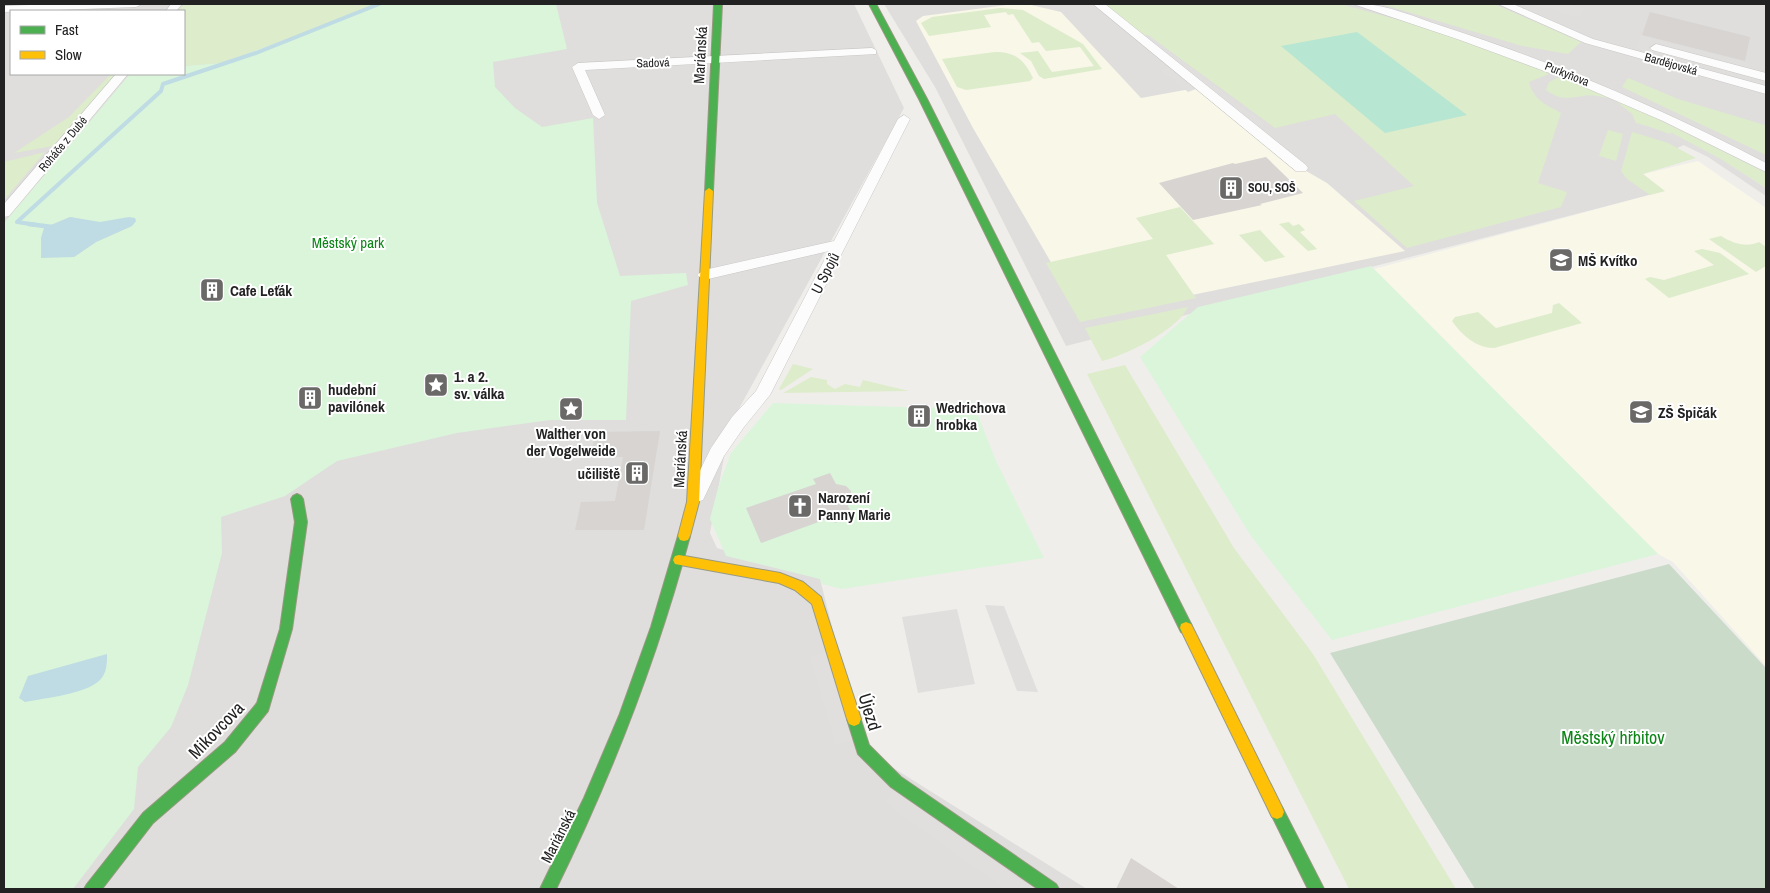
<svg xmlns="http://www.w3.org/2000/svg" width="1770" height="893" font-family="'Archivo Narrow',sans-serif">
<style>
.residential{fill:#dfdedc;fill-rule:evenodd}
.education{fill:#f8f7e8}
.grass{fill:#ddeccb}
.cemetery{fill:#cadbca}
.park{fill:#daf5da;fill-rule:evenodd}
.pitch{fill:#b7e6d2}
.parking{fill:#e0dfde}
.water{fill:#bfdbe3}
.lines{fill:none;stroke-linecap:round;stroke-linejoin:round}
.stream-far1{stroke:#bfdbe3;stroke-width:4}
.stream{stroke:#bfdbe3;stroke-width:4.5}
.building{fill:#d7d4d2}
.street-casing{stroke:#c9c8c7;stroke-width:1}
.fast-casing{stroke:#999a82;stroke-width:2}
.slow-casing{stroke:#999a82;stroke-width:2}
.street{fill:#fdfcfc;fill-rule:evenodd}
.fast{fill:#4caf50;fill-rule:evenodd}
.slow{fill:#ffc107;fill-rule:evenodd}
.labels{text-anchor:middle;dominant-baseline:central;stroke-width:4;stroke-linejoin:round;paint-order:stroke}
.far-street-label{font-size:12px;fill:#222;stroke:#fff}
.far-poi-label{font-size:12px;font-weight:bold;fill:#222;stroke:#fff;text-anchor:start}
.street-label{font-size:15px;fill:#222;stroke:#fff}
.park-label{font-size:15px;fill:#0c8416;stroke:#fff}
.poi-label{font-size:15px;font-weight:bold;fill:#222;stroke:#fff;text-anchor:start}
.near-street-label{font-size:18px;fill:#222;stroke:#fff}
.near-park-label{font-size:18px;fill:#0c8416;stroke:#fff}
</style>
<rect width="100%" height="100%" fill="#f0eeeb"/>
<path class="residential" d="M4 4H854L904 108 730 425 710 533 717 548 820 579 863 749 1087 889H4ZM11 11H184V74H11Z
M884 4H1766V181L1694 140 1632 170 1665 191 1066 346 935 87Z"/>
<path class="education" d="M1014 4H1027L1061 12 1141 98 1201 87 1301 168 1327 183 1405 251 1192 295 1052 264 973 128 916 21 923 16Z
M1698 161 1766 208V666L1673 562 1658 554 1374 269 1664 191 1643 174Z"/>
<path class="grass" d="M184 4H383L221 63 184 66V11H178Z
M1106 4H1340L1421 26 1540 67 1549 74 1529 82C1533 100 1547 105 1561 113L1538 183 1567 192 1561 207 1407 248 1354 201 1414 186 1335 114 1275 128 1148 35 1139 36Z
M1381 4H1494L1581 42 1568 54 1522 46Z
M1000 8 1023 10 1083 44 1102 69 1044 79 1039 76 1031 61 1020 53 1038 51 1052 72 1094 66 1080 47 1046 51 1039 42 1032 43 1013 14 1008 15 1006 12 984 15 991 27 929 36 921 23 932 17Z
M995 52C1016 52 1024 60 1033 78L1030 81 966 90 957 87 942 59Z
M111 74H117L53 146 14 153 69 117Z
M1558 78H1565L1609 96 1608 98C1600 97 1591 94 1583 96 1567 98 1561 101 1546 90L1549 82Z
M1628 78 1678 99 1765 125 1766 122V155L1622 87Z
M1616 101 1627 104 1766 173V188C1724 161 1684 135 1636 123L1632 114Z
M1608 130 1623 134 1616 161 1599 156Z
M1632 132 1668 143 1696 158 1643 174 1665 191 1650 195 1627 179 1621 171Z
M45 152 4 200V162Z
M1180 207 1214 244 1166 255 1196 298 1080 322 1046 263 1153 239 1136 218Z
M1289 222 1293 226 1299 224 1305 230 1300 232 1317 249 1308 251 1279 224Z
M1260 230 1285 257 1265 262 1239 235Z
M1721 236C1732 243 1746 248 1759 242L1766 247V266L1756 272 1709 239Z
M1702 249 1720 253 1749 274 1669 298 1645 279 1650 277 1664 280 1714 265 1694 251Z
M1559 303 1582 323 1494 348C1476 348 1462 335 1452 321L1455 317 1478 312 1496 328 1552 313 1553 305Z
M1188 307C1178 330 1126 355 1102 361L1085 328Z
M793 364 813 369 781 390 779 389Z
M1125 365 1234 548 1313 654 1456 889H1349L1087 374Z
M811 377 827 380V384L835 389 845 384 860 387 863 380 909 391 783 393Z"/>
<path class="cemetery" d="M1669 564 1766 668V889H1475L1330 653Z"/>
<path class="park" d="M383 4H556L567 49 493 62 495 87 515 108 542 127 593 118 597 203 620 276 686 273 688 285 631 301 626 420H550L457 433 337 461 285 496 221 517 222 553 188 685 171 727 138 767 134 809 73 889H4V223L130 74H184V66L221 63ZM70 217 94 222 132 226 96 242 74 257 44 228Z
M1371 266 1374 269 1658 554 1332 640 1251 536 1140 357 1198 307Z
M972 400 996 461 1044 558 842 589 822 584 820 579 726 556 710 519 718 488 731 453 773 403 930 408Z"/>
<path class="pitch" d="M1357 32 1467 115 1385 133 1281 46Z"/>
<path class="parking" d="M1531 4H1567L1584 8 1579 17Z
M1148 35 1265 124 1256 128 1201 87 1188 92 1160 70 1175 66 1139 36Z
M1641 36 1749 63 1758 80 1636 49Z
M1672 133 1719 158 1766 188V196L1708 157 1663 135Z
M985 605 1004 606 1038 692 1017 691Z
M957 609 975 684 918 693 902 617Z
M825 652 852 740 836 745 810 657Z
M895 788 1033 889H1005L895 810 886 801Z"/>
<path class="water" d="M70 217 100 222 129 217 135 218 136 221 132 226 96 242 74 257 41 258V238L44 228Z
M107 654C107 663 107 673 100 680 86 694 45 698 25 702L19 698 28 676Z"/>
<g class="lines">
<path class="stream-far1" d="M37 225 17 222 161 91 163 84 256 53 379 4"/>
<path class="stream" d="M29 224 52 227"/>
</g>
<path class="building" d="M1650 12 1750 37 1745 61 1642 35Z
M1266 157 1303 193 1260 204 1262 205 1193 220 1159 183 1233 163 1235 164Z
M908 407 930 408V424H908Z
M660 431 644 530H575L581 502 615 501 623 457H590L596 432Z
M830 473 836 484 846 486 851 491V498L848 506 853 516 835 523 832 517 761 543 746 508 816 484 813 479Z
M1131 858 1179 889H1116Z"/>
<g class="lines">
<defs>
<path id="street" d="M55 4H142L136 7 4 12V6Z
M171 4H182L176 11H166Z
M1093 4H1105L1306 165 1308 168 1306 171H1296Z
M1353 4C1383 2 1416 18 1445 27 1556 63 1663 109 1766 163V172L1663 121 1563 78 1460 40Z
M1498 4H1513L1593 39 1766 86V94L1585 43Z
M1656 44 1766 73V81L1652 50 1650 48Z
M872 48 876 50V54L585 70 605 115 599 119 593 115 572 67 578 63Z
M116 74H128L9 216 4 217V204Z
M904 115 910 119 770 395 744 427 724 456 703 500 697 502 691 500 688 495 711 448 732 417 756 391 829 251 704 280 697 275 704 270 834 241 898 119Z"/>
<path id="fast" d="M714 4H722L713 191 709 194 705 191Z
M869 4H876L927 99 1191 624 1192 628 1191 632 1186 634 1181 632 919 99Z
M297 494 301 496 303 499 307 522 292 629 268 711 235 752 153 823 102 889H84L87 884 143 813 225 742 257 703 280 629 295 522 291 499 293 496Z
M684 531 688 532 690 536C657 659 612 775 556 889H540L584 798 619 716 651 627 678 536 680 532Z
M854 712 859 714 869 745 901 777 1056 884 1059 889H1038L891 787 858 754 847 719 849 714Z
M1277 805 1282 807 1324 889H1308L1270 812 1272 807Z"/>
<path id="slow" d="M709 188 713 191 699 502 690 536 688 540 684 541 680 540 678 536 687 502 705 191Z
M679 555 780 573 803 582 821 597 861 719 859 724 854 726 849 724 847 719 812 604 795 590 779 583 675 564 673 560 675 556Z
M1186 622 1191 624 1282 807 1284 812 1282 817 1277 819 1272 817 1180 628 1181 624Z"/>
</defs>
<use href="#street" class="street-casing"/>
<use href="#fast" class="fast-casing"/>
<use href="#slow" class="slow-casing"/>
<use href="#street" class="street"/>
<use href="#fast" class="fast"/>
<use href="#slow" class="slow"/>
</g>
<defs>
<symbol id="building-square" viewBox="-11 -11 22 22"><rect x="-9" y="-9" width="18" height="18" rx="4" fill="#6a6968" stroke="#fff"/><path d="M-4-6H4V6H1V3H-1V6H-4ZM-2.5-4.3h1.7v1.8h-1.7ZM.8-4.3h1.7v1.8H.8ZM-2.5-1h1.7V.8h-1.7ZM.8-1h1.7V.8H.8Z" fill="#fff"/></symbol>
<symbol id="school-square" viewBox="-11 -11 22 22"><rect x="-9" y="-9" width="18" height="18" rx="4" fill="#6a6968" stroke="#fff"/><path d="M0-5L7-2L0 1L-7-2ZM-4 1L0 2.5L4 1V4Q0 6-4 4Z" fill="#fff"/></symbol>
<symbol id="sight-square" viewBox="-11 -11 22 22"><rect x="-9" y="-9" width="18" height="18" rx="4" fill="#6a6968" stroke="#fff"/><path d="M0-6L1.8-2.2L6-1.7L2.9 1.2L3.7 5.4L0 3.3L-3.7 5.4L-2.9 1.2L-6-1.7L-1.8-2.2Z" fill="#fff"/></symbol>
<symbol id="church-square" viewBox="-11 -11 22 22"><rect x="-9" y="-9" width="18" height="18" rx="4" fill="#6a6968" stroke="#fff"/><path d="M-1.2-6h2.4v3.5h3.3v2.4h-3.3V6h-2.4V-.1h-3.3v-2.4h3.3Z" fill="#fff"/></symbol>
</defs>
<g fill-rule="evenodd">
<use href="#building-square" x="1217" y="174" width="28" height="28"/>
<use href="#school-square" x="1547" y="246" width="28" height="28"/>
<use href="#building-square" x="198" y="276" width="28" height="28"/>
<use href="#sight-square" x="422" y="371" width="28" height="28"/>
<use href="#building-square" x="296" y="384" width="28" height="28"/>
<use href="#sight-square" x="557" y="395" width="28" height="28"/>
<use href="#school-square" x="1627" y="398" width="28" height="28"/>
<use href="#building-square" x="905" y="402" width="28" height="28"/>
<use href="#building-square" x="623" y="459" width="28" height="28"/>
<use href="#church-square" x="786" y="492" width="28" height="28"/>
</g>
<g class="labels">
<g class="far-street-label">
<text transform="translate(653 63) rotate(-2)">Sadová</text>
<text transform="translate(1671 64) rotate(16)">Bardějovská</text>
<text transform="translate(1567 74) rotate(22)">Purkyňova</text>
<text transform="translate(63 144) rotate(-50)">Roháče z Dubé</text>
</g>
<g class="far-poi-label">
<text x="1248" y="188">SOU, SOŠ</text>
</g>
<g class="street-label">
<text transform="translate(700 55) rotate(-87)">Mariánská</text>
<text transform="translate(825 273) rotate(-63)">U Spojů</text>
<text transform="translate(680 459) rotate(-87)">Mariánská</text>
<text transform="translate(558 836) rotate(-63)">Mariánská</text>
</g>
<g class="park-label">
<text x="348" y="242">Městský park</text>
</g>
<g class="poi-label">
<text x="1578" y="260">MŠ Kvítko</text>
<text x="230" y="290">Cafe Leťák</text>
<text x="454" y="376">1. a 2.<tspan x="454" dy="17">sv. válka</tspan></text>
<text x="328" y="389">hudební<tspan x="328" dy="17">pavilónek</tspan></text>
<text x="936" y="407">Wedrichova<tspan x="936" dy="17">hrobka</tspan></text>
<text x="1658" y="412">ZŠ Špičák</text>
<text x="571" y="433" text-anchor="middle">Walther von<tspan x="571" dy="17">der Vogelweide</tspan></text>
<text x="620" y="473" text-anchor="end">učiliště</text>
<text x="818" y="497">Narození<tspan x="818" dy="17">Panny Marie</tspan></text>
</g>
<g class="near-street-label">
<text transform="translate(870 712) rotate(73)">Újezd</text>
<text transform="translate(216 730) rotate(-46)">Mikovcova</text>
</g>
<g class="near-park-label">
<text x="1613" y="737">Městský hřbitov</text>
</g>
</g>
<rect width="1770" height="893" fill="none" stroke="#222222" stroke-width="10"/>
<rect x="10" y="10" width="175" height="65" fill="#ffffff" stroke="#a7a7a7"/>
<rect x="20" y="26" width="25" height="8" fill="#4caf50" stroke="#a7a7a7"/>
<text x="55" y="35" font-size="15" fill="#222222">Fast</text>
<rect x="20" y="51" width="25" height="8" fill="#ffc107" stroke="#a7a7a7"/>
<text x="55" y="60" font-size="15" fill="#222222">Slow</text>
</svg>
